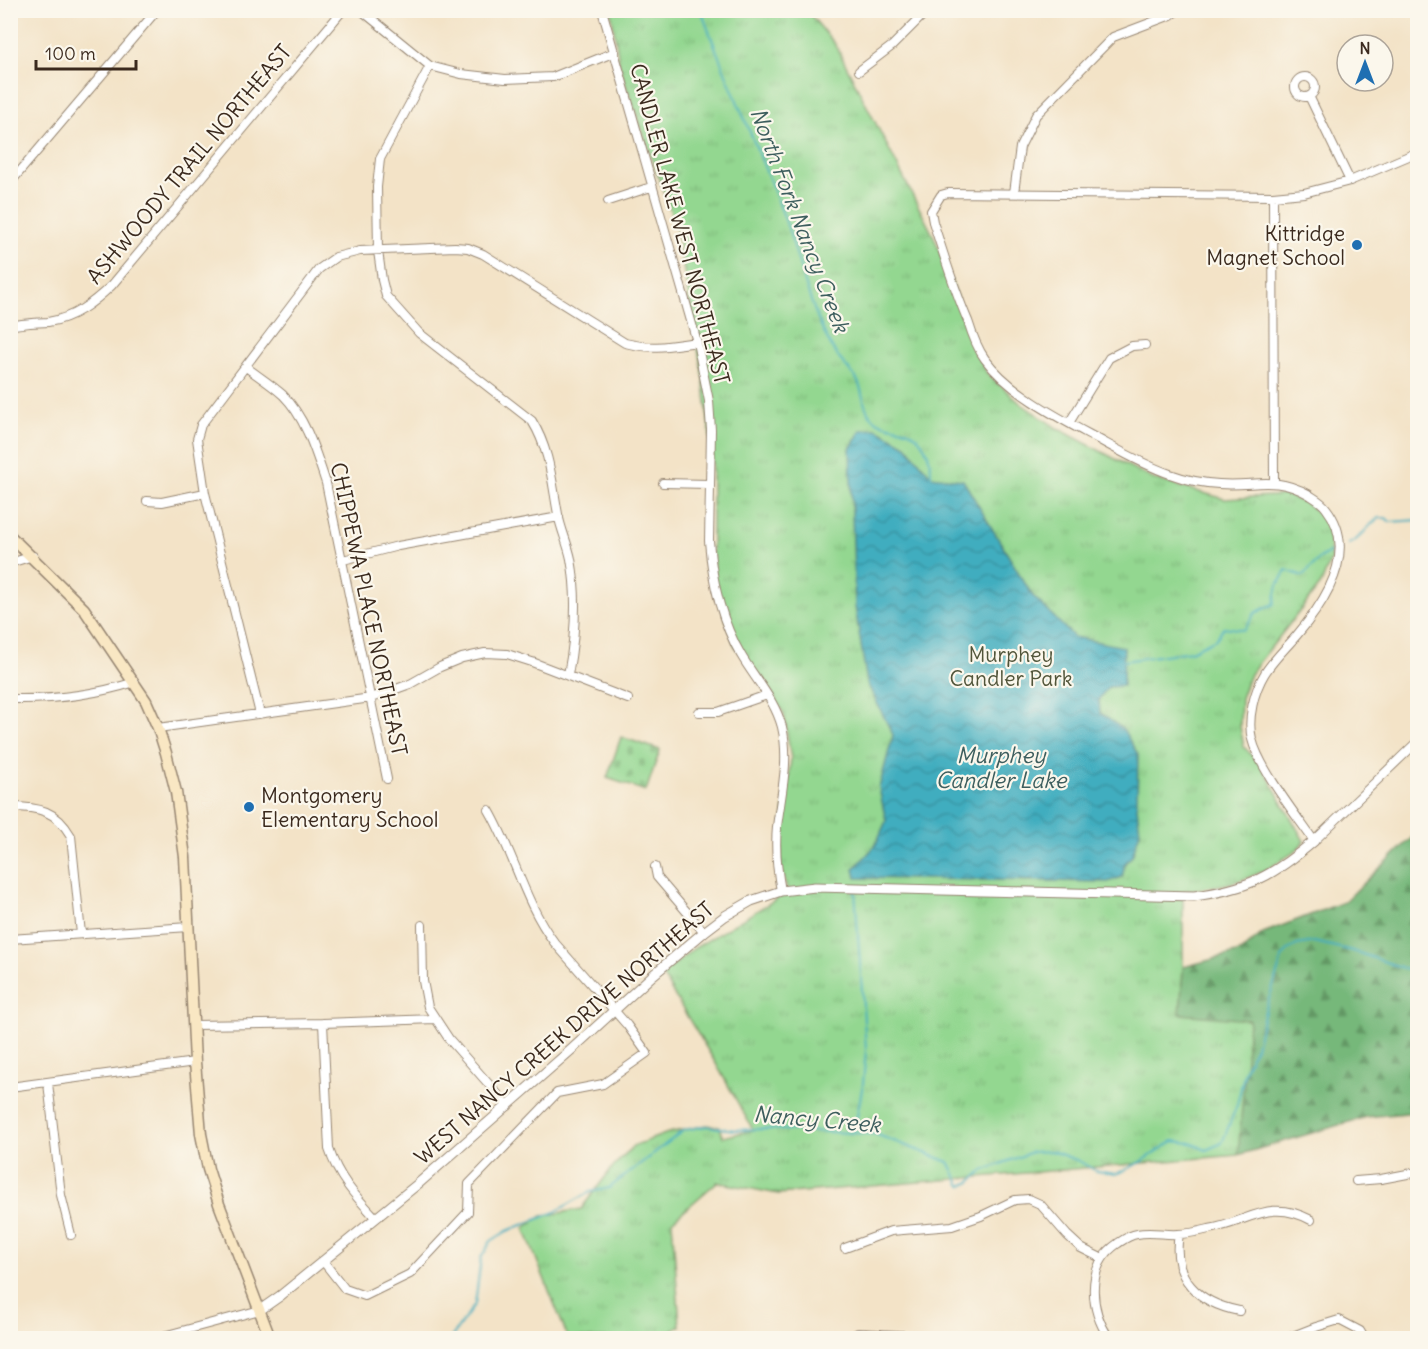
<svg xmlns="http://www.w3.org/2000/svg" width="1428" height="1349" font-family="Delius,sans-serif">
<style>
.forest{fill:url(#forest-firs);stroke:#58714c;stroke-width:1.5}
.cemetery{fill:url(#cemetery-stones);stroke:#678057;stroke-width:1.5}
.park{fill:url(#park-tufts);stroke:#678057;stroke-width:1.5}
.water{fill:url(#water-waves);stroke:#3e6c6e;stroke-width:1.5}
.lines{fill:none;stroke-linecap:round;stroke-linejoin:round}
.stream{stroke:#41adbf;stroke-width:2}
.minor-casing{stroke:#978672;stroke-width:10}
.tertiary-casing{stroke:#978672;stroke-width:11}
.secondary-casing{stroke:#978672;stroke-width:13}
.minor{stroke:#fff;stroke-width:8}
.tertiary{stroke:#fff;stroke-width:9}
.secondary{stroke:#f9e7c3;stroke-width:10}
.poi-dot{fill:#1f6fb2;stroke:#fbf7ec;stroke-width:2}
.labels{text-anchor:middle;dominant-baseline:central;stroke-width:4.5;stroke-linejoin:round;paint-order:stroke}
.street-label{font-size:21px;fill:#3b2a1e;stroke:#fbf7ec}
.poi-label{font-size:21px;fill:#3b2a1e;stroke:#fbf7ec;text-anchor:end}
.park-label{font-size:21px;fill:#51553a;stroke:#fbf7ec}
.water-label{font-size:22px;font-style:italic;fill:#3d5e5e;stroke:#fbf7ec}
</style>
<defs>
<pattern id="forest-firs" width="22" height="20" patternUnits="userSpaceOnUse" patternTransform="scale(1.5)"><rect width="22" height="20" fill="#76b87a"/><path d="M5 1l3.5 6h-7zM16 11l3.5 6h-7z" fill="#629663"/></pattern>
<pattern id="cemetery-stones" width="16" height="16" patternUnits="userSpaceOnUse" patternTransform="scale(1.5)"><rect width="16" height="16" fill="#93d790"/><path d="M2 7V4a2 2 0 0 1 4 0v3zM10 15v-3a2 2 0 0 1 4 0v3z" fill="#80b97c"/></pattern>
<pattern id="park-tufts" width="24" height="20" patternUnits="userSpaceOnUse" patternTransform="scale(1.5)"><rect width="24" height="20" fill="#93d790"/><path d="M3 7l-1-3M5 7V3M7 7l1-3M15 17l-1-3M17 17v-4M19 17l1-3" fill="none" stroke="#80b97c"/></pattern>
<pattern id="water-waves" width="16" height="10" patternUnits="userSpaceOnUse" patternTransform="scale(1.5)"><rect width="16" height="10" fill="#41adbf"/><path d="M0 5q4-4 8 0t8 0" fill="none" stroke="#388d9b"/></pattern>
</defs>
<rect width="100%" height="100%" fill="#fbf7ec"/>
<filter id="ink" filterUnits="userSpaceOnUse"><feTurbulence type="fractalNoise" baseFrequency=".0167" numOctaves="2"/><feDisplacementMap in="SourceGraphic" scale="12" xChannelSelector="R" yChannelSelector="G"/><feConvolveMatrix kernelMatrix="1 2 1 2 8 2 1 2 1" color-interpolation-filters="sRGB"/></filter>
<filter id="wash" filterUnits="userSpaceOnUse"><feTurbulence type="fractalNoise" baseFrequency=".008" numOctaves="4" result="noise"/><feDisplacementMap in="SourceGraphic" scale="24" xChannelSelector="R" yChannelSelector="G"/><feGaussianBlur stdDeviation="1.35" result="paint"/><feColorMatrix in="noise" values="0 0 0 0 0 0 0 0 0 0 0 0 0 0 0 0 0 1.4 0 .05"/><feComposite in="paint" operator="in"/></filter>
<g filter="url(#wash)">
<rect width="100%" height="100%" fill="#f3e3c7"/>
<path class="forest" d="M1417 833V1112L1366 1117 1238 1155 1249 1021 1180 1014 1183 967 1240 952 1263 933 1344 902Z"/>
<path class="cemetery" d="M621 737 660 750 646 791 607 778Z"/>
<path class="park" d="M611 10 807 11 835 44 934 237 986 372 1020 403 1057 428 1153 479 1225 499 1285 495 1308 504 1328 524 1331 559 1321 584 1250 674 1241 698 1240 727 1244 747 1261 765 1304 841C1298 850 1292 854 1283 859 1251 882 1221 886 1183 891V967L1180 1014 1249 1020 1238 1155 778 1194 717 1182 672 1221 680 1326 659 1338H568L524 1228 542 1216 581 1209 612 1168 633 1146 668 1133 707 1125 720 1127 723 1137 753 1130 715 1062 662 975 693 949 788 892 780 865 784 812 791 759 784 714 764 680 735 646 715 586 712 548V453L703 376 676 227 620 68Z"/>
<path class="water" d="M877 429 906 445 931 476 963 480 1032 595 1074 637 1124 647 1123 686 1108 687 1099 699 1100 713 1123 729 1138 755 1137 807 1140 832 1132 856 1125 863 1122 877 1108 882 856 878 854 869 875 846 886 821 879 788 893 735 867 683 855 607 850 449 861 430Z"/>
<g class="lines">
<path class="stream" d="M701 10C726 79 757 145 783 214 800 259 809 312 836 354 842 363 850 370 856 378 864 390 861 405 871 416 888 434 910 420 924 446 930 456 931 464 931 476
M1349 544C1363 538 1367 525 1379 518H1386L1390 522 1418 520
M1124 661 1191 651 1216 639 1224 627 1244 630 1255 613 1274 604 1278 585 1286 570 1303 576 1322 556 1336 550
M854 1132 863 1084 866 1049 855 890
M451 1338 475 1304 481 1258 491 1241 507 1231 553 1213 590 1192 609 1188 684 1130 706 1126 735 1130 763 1129 875 1134 949 1162 961 1186 971 1182 982 1171 1032 1152 1052 1151 1079 1161 1096 1171 1116 1174 1141 1162 1173 1141 1191 1143 1206 1150 1222 1143 1237 1105 1246 1066 1256 1047 1265 1011 1282 958 1288 950 1297 945 1314 942 1353 951 1418 973"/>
</g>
</g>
<g filter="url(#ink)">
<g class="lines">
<defs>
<path id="minor" d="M361 10 430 66 461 74 505 79 553 77 615 52
M602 10 697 342 709 401 711 430 709 541C712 580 721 621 741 655 755 679 775 700 782 727 790 761 781 793 777 827 775 848 777 870 781 891
M430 66 380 159 377 187 378 251 382 280 386 296 419 333 532 421C550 450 552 482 558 514 561 530 568 544 571 559 578 597 575 638 568 675
M859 71 892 46 922 16 932 10
M1295 87a10 10 0 1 1 20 0a10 10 0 1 1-20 0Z
M1309 96 1350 181
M1418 152 1350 181 1304 193 1273 196 948 193 941 195 931 211 933 222C944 255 954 289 968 321 972 334 977 348 985 359 1010 393 1059 418 1096 438 1120 451 1144 465 1170 474 1186 480 1202 483 1219 484 1255 487 1273 475 1308 494 1314 498 1322 502 1326 508 1359 550 1326 601 1297 635 1286 648 1274 659 1265 673 1254 691 1247 719 1252 739 1259 768 1296 815 1314 841L1418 741
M10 183 157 10
M1014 193 1020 147 1036 115 1113 37 1171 15 1178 10
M1273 196 1274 482
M608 201 651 187
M10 326C23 323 35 323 48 322 74 318 93 303 112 285L343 10
M246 367C258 376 272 385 283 395 306 418 316 453 326 483L387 779
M1069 423 1109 358 1132 346 1145 345
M663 483 709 484
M147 501 162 502 205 493
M343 560 398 546 559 517
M10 563 33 556
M10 699C53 700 94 695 135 682
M699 712H718L767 695
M260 714 205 493 197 439 201 425 319 269 336 257 360 251 455 247 468 248 483 254 625 343C654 350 669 346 697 342
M158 728 371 698 410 684 440 667 462 658 485 653 507 654 532 662 628 699
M10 807C39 807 56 810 71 836L81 934
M655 867 657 877 704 932
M422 925 423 981 428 1007 449 1039 508 1106
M10 939 189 927
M323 1023 329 1149C338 1177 355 1196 375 1217
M193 1025 323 1023 435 1019
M48 1083 61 1195 71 1235
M10 1087 195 1062
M1356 1181 1381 1179 1418 1172
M1179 1234C1171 1279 1199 1303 1239 1311
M845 1248 891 1231 952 1226 981 1216 1015 1200 1029 1199 1040 1204 1067 1235 1081 1248 1101 1258
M323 1261 345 1289 365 1296 410 1274 468 1212 469 1184 557 1093 603 1084 647 1053 627 1025 554 942C524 902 514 853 489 810
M156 1338 260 1310
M848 1338 858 1333 957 1338
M1109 1338C1090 1310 1085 1266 1117 1244 1123 1240 1129 1235 1137 1234 1151 1231 1164 1235 1178 1234 1186 1234 1201 1231 1209 1229 1248 1223 1269 1197 1311 1220
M1288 1338 1316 1327 1339 1320 1360 1331 1364 1338"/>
<path id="tertiary" d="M260 1310 280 1296 419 1183 571 1050 653 975 704 932 725 916 751 901 781 891 815 887 1194 896C1248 889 1273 876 1314 841"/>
<path id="secondary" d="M10 536 84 609 146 701 158 728 166 753 176 792 185 857 195 1062 201 1134 208 1169 219 1204 270 1338"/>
</defs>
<use href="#minor" class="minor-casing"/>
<use href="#tertiary" class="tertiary-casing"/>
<use href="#secondary" class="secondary-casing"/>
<use href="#minor" class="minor"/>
<use href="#tertiary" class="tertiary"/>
<use href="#secondary" class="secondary"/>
</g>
</g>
<g class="poi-dot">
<circle cx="1357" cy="245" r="6"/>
<circle cx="249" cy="807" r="6"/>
</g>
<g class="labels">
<g class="street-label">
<text transform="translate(189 164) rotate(-50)">ASHWOODY TRAIL NORTHEAST</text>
<text transform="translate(680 224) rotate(75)">CANDLER LAKE WEST NORTHEAST</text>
<text transform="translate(369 609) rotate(78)">CHIPPEWA PLACE NORTHEAST</text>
<text transform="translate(564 1033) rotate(-41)">WEST NANCY CREEK DRIVE NORTHEAST</text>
</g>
<g class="poi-label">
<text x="1345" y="233">Kittridge<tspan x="1345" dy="24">Magnet School</tspan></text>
<text x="261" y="795" text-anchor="start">Montgomery<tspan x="261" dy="24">Elementary School</tspan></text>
</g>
<g class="park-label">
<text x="1011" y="654">Murphey<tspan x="1011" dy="24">Candler Park</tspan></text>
</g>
<g class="water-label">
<text transform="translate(800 220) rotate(69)">North Fork Nancy Creek</text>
<text x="1001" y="755">Murphey<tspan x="1001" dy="25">Candler Lake</tspan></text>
<text transform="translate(817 1119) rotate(5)">Nancy Creek</text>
</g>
</g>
<rect width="1428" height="1349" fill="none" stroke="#fbf7ec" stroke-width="36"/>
<g transform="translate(1365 63)"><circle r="28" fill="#fbf7ec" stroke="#aea59a" stroke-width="1.5"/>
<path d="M0-4.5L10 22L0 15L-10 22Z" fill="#1f6fb2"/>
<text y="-9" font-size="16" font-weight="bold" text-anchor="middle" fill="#3b2a1e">N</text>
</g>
<path d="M36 60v9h100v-9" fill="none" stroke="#3b2a1e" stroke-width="3"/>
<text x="45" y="60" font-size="18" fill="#3b2a1e" stroke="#fbf7ec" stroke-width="4.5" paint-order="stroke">100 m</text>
</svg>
